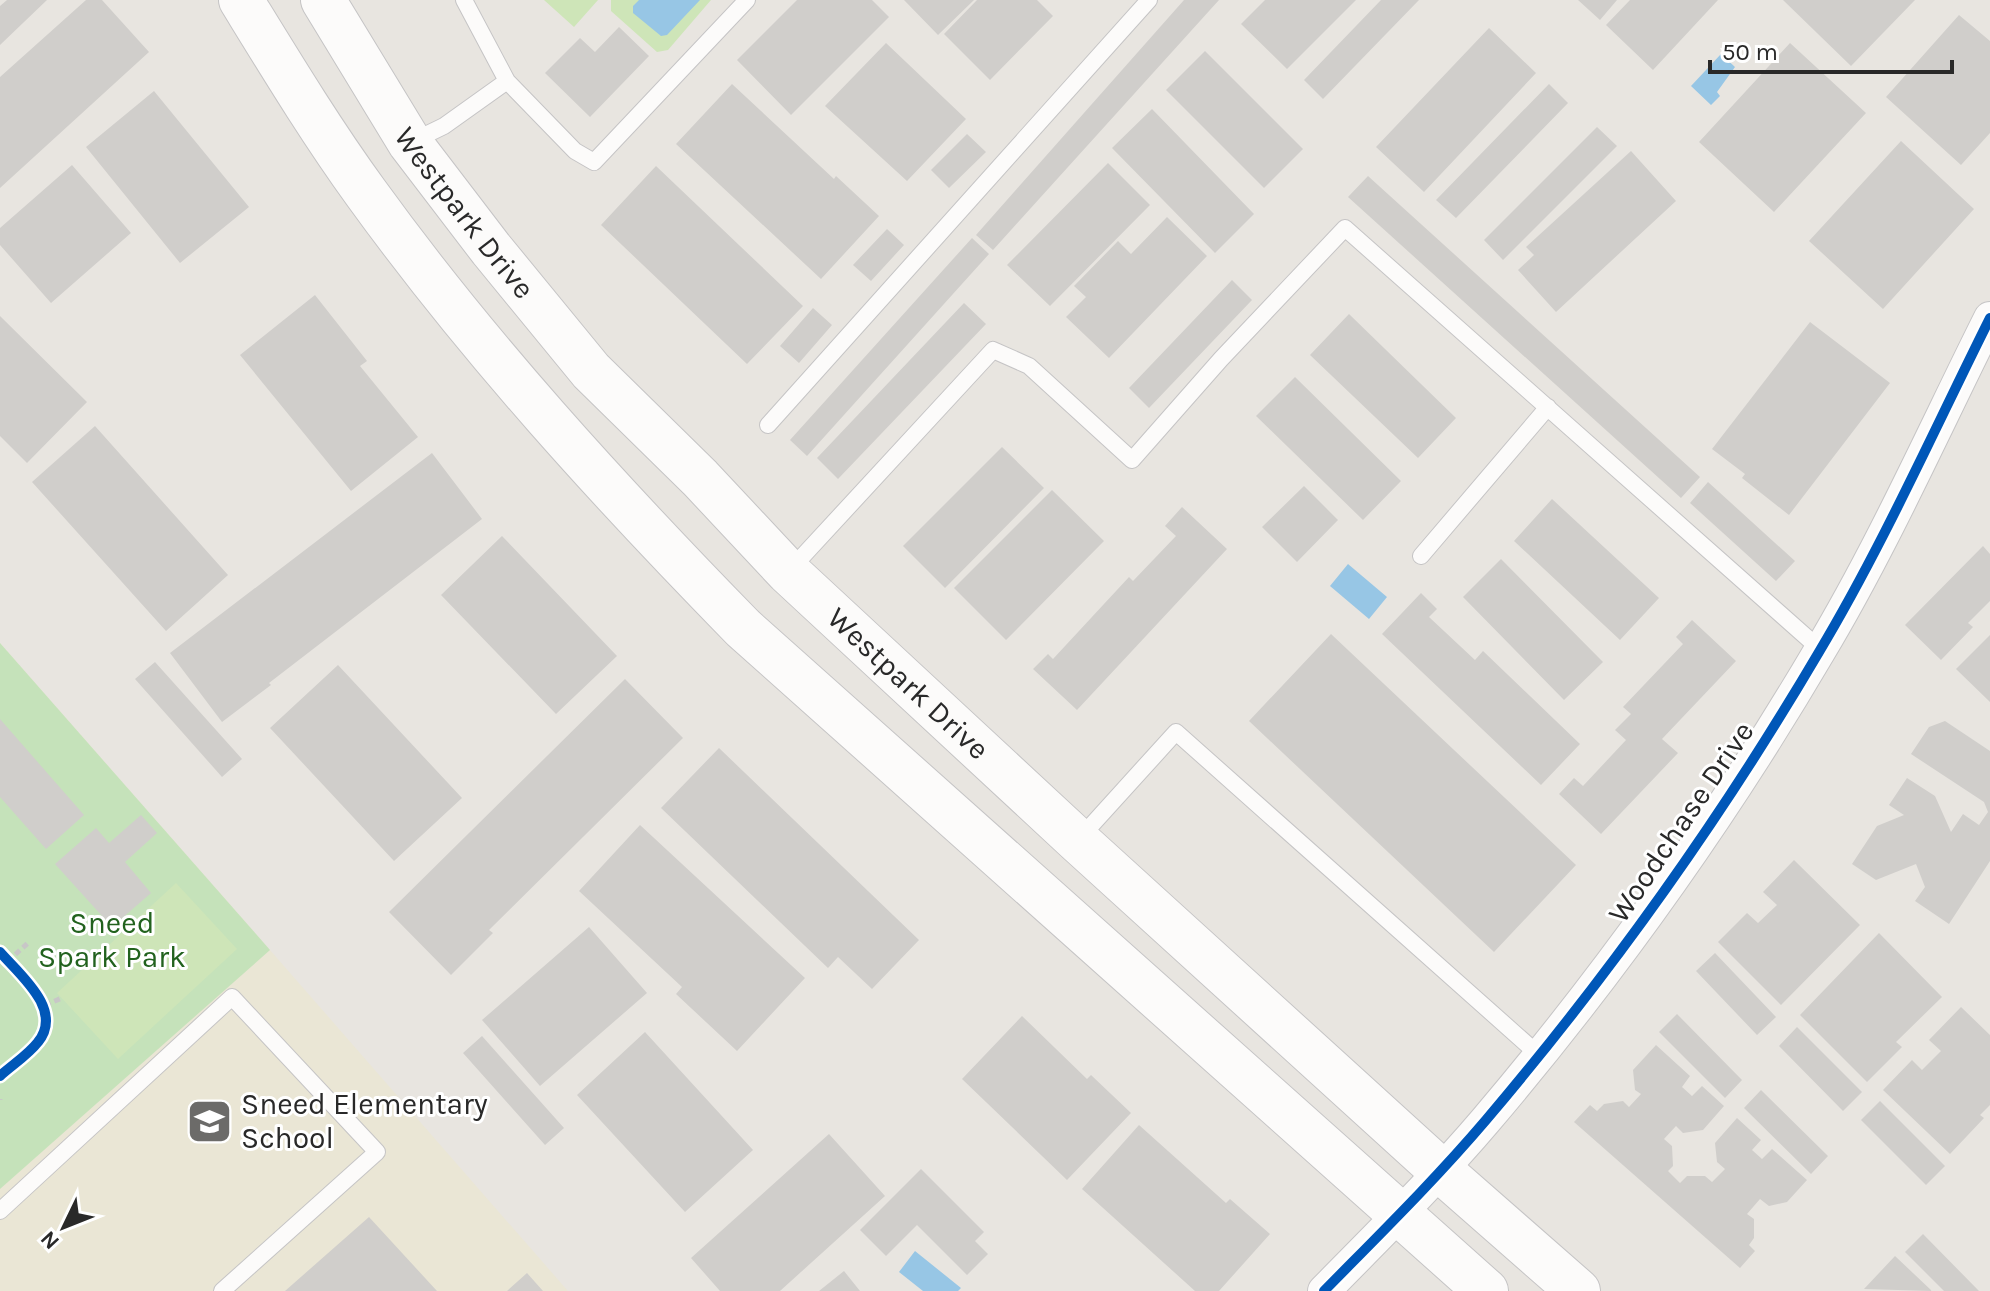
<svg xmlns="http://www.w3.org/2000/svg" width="1990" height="1291" font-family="Karla,sans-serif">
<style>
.education{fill:#eae6d5}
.green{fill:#c5e2ba}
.pitch{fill:#cee5b8}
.water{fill:#97c6e5}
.building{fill:#d0cecb}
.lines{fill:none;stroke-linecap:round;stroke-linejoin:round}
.lane-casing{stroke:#c5c4c5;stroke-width:18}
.street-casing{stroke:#c5c4c5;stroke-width:34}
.secondary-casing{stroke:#c5c4c5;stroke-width:46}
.path{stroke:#c8c7c7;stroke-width:5;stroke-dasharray:6 4;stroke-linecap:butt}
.lane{stroke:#fcfbfa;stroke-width:16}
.street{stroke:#fcfbfa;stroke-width:32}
.secondary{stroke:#fcfbfa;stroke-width:44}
.cycleway-casing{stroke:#fff;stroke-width:15}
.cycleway{stroke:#0057b8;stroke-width:10}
.labels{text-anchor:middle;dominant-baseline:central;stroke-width:6;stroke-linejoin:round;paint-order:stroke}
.street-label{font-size:30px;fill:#292929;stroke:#fff}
.park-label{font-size:30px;fill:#22621e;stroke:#fff}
.poi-label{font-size:30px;fill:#292929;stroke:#fff;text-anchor:start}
</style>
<rect width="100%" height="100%" fill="#e8e5e0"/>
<path class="education" d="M0 643 270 950 568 1291H0Z"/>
<path class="green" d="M0 643 270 950 0 1189Z"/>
<path class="pitch" d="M544 0H598L574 27Z
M611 0H711L668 50 657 52 611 11Z
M176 883 237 949 118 1059 57 993Z"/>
<path class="water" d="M639 0H700L667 35 661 36 633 13V6Z
M1721 54 1735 67 1717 92 1720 96 1711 105 1691 86Z
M1348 564 1387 597 1369 619 1330 586Z
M915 1251 961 1288 958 1291H923L899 1272Z"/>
<path class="building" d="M7 0H47L0 45V6Z
M86 0H102L149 52 0 188V77Z
M797 0H872L889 17 791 115 737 60Z
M904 0H974L938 35Z
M977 0H1037L1053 16 990 80 944 34Z
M1184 0H1219L993 250 976 235Z
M1265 0H1356L1287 69 1241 24Z
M1381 0H1419L1323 99 1304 80Z
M1578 0H1617L1600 20Z
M1630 0H1718L1653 70 1606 25Z
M1783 0H1915L1851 66Z
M1959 15 1990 41V133L1961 165 1886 97Z
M619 27 649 56 590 117 545 73 580 38 595 52Z
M1489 28 1536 73 1424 192 1376 147Z
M886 43 966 119 907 181 825 106Z
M1790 43 1866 113 1774 212 1699 142Z
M1205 51 1303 149 1264 188 1166 90Z
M732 84 834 179 836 176 879 216 821 279 676 144Z
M1549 84 1568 103 1456 218 1436 200Z
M154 91 249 207 180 263 86 147Z
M1152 109 1254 214 1215 253 1112 148Z
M1597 127 1617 146 1503 260 1484 240Z
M967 134 986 152 949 188 931 170Z
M1901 141 1974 209 1883 309 1809 241Z
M1631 151 1676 201 1556 312 1518 270 1534 255 1526 247Z
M1108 163 1150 205 1050 306 1007 265Z
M72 165 131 233 51 303 0 245V228Z
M656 166 803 306 747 364 601 225Z
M1368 176 1700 477 1681 498 1348 197Z
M1167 217 1207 256 1109 358 1066 317 1086 297 1074 286 1118 241 1131 254Z
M887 229 904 245 871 281 853 265Z
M972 238 989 254 807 456 790 440Z
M1232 280 1252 300 1149 408 1129 388Z
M315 295 367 361 360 366 418 437 351 491 240 355Z
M964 303 986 324 838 479 817 458Z
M813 308 832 325 799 363 780 346Z
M1349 314 1456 418 1418 458 1310 355Z
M0 316 87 402 27 463 0 436Z
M1810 322 1890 383 1789 515 1742 478 1745 474 1712 449Z
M1295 377 1401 481 1363 520 1256 416Z
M95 426 228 575 166 631 32 482Z
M1002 447 1044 488 945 588 903 546Z
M432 453 482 519 269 683 271 685 222 722 170 653Z
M1708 482 1795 561 1776 581 1690 503Z
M1304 486 1338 520 1297 562 1262 527Z
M1052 490 1104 541 1006 640 954 588Z
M1552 499 1659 598 1620 640 1514 541Z
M1182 507 1227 549 1077 710 1033 669 1048 654 1053 659 1129 577 1133 581 1176 536 1165 526Z
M502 536 617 656 556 714 441 595Z
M1983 546 1990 554V601L1968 623 1973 627 1941 660 1905 625Z
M1501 559 1603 662 1564 700 1463 597Z
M1421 593 1437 609 1429 617 1475 660 1483 651 1580 744 1541 785 1382 634Z
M1692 620 1736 661 1662 739 1678 753 1601 834 1559 794 1574 778 1583 786 1626 740 1615 730 1631 714 1623 707 1683 644 1676 637Z
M1331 634 1576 865 1494 952 1249 721Z
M1990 635V702L1956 669Z
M155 662 242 759 222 777 135 679Z
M338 665 462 798 394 861 270 728Z
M625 679 683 738 489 930 493 933 451 975 389 912Z
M0 719 84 815 46 849 0 797Z
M1945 721 1990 751V861L1949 924 1915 901 1925 887 1916 864 1876 880 1852 864 1877 826 1904 815 1889 805 1907 778 1935 796 1951 832 1963 814 1979 825 1988 812 1984 802 1911 754 1929 727Z
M719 748 919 940 872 989 838 957 828 968 661 808Z
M141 815 157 833 125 862 151 893 112 927 55 864 96 828 109 843Z
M640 825 805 978 737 1051 676 994 682 987 579 891Z
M1794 860 1860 925 1781 1005 1718 942 1747 913 1758 923 1777 905 1763 892Z
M589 927 647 993 540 1086 482 1020Z
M1879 933 1942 997 1896 1042 1902 1047 1867 1082 1800 1015Z
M1715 953 1776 1017 1757 1035 1696 971Z
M1961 1007 1990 1035V1105L1980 1115 1984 1118 1950 1154 1883 1090 1912 1060 1922 1070 1941 1051 1929 1040Z
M1677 1014 1742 1080 1725 1098 1659 1032Z
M1022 1016 1087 1079 1091 1075 1131 1113 1067 1180 962 1079Z
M1797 1027 1862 1092 1843 1111 1779 1046Z
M645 1032 753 1150 685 1212 577 1095Z
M482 1036 564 1128 545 1145 463 1053Z
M1656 1045 1690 1076 1682 1087 1692 1096 1702 1086 1724 1106 1703 1130 1683 1133 1676 1126 1664 1139 1672 1146 1673 1166 1668 1171 1680 1183 1687 1176H1705L1712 1182 1725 1169 1717 1162 1715 1143 1737 1118 1761 1140 1752 1150 1762 1159 1772 1149 1807 1180 1787 1202 1769 1206 1760 1199 1747 1214 1754 1219V1238L1749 1245 1755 1251 1740 1268 1574 1122 1590 1105 1597 1111 1604 1104 1623 1101 1629 1107 1641 1094 1635 1090 1633 1070Z
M1761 1090 1828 1156 1811 1174 1744 1108Z
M1880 1101 1945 1166 1926 1185 1861 1120Z
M1139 1125 1226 1203 1230 1199 1270 1234 1219 1291H1195L1082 1189Z
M829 1134 885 1196 780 1291H720L691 1258Z
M921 1169 984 1232 975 1241 988 1254 967 1275 917 1225 886 1256 860 1230Z
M369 1217 437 1291H285Z
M1923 1234 1979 1291H1944L1905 1252Z
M1895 1256 1932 1291 1864 1289Z
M844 1271 860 1291H819Z
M527 1273 543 1291H507Z"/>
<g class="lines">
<defs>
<path id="lane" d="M464 0 507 81 575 151 594 162 747 0
M411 142 444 126 507 81
M768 425 1149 0
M1421 556 1548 407
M789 571 993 350 1029 366 1132 460 1221 359 1345 228 1821 650
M1079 839 1176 732 1539 1055
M0 1211 232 997 377 1152 222 1291"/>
<path id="street" d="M1324 1291C1379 1235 1435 1180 1486 1120 1610 974 1722 817 1819 652 1883 545 1934 430 1990 318"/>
<g id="secondary">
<path d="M241 0C281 65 321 131 366 193 478 348 609 491 743 628L1486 1291"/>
<path id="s1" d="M323 0 410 143 491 249 591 371 700 478 788 572 1078 841 1440 1170 1578 1291"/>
</g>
</defs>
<use href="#lane" class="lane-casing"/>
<use href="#street" class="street-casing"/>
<use href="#secondary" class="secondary-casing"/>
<path class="path" d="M8 961 29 942
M45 1005 62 998
M0 1099V1100"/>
<use href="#lane" class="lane"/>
<use href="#street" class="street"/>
<use href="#secondary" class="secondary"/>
<defs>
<path id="cycleway" d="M0 952C20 975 64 1010 38 1042 28 1055 12 1065 0 1076
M1324 1291C1379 1235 1435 1180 1486 1120 1610 974 1722 817 1819 652 1883 545 1934 430 1990 318"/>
</defs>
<use href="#cycleway" class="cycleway-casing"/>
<use href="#cycleway" class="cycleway"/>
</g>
<defs>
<symbol id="school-square" viewBox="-11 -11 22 22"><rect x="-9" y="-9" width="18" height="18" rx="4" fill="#6c6b69" stroke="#fff"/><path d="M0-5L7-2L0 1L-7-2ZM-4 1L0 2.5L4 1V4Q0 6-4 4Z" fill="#fff"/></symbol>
</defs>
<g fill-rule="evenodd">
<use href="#school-square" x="184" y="1096" width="51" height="51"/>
</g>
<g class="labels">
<g class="street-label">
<text stroke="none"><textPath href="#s1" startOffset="256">Westpark Drive</textPath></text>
<text stroke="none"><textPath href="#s1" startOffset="904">Westpark Drive</textPath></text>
<text transform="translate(1681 822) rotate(-56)">Woodchase Drive</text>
</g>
<g class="park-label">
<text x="112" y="923">Sneed<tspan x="112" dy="34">Spark Park</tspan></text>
</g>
<g class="poi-label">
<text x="241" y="1104">Sneed Elementary<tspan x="241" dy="34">School</tspan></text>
</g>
</g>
<g transform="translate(64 1227) rotate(227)" stroke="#ffffff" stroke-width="6" paint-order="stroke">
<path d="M0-6L14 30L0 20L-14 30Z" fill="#292929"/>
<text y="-12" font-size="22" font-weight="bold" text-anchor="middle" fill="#292929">N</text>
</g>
<path d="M1710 60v12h242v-12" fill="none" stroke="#292929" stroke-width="4"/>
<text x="1722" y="60" font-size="24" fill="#292929" stroke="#ffffff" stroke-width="6" paint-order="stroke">50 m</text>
</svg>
